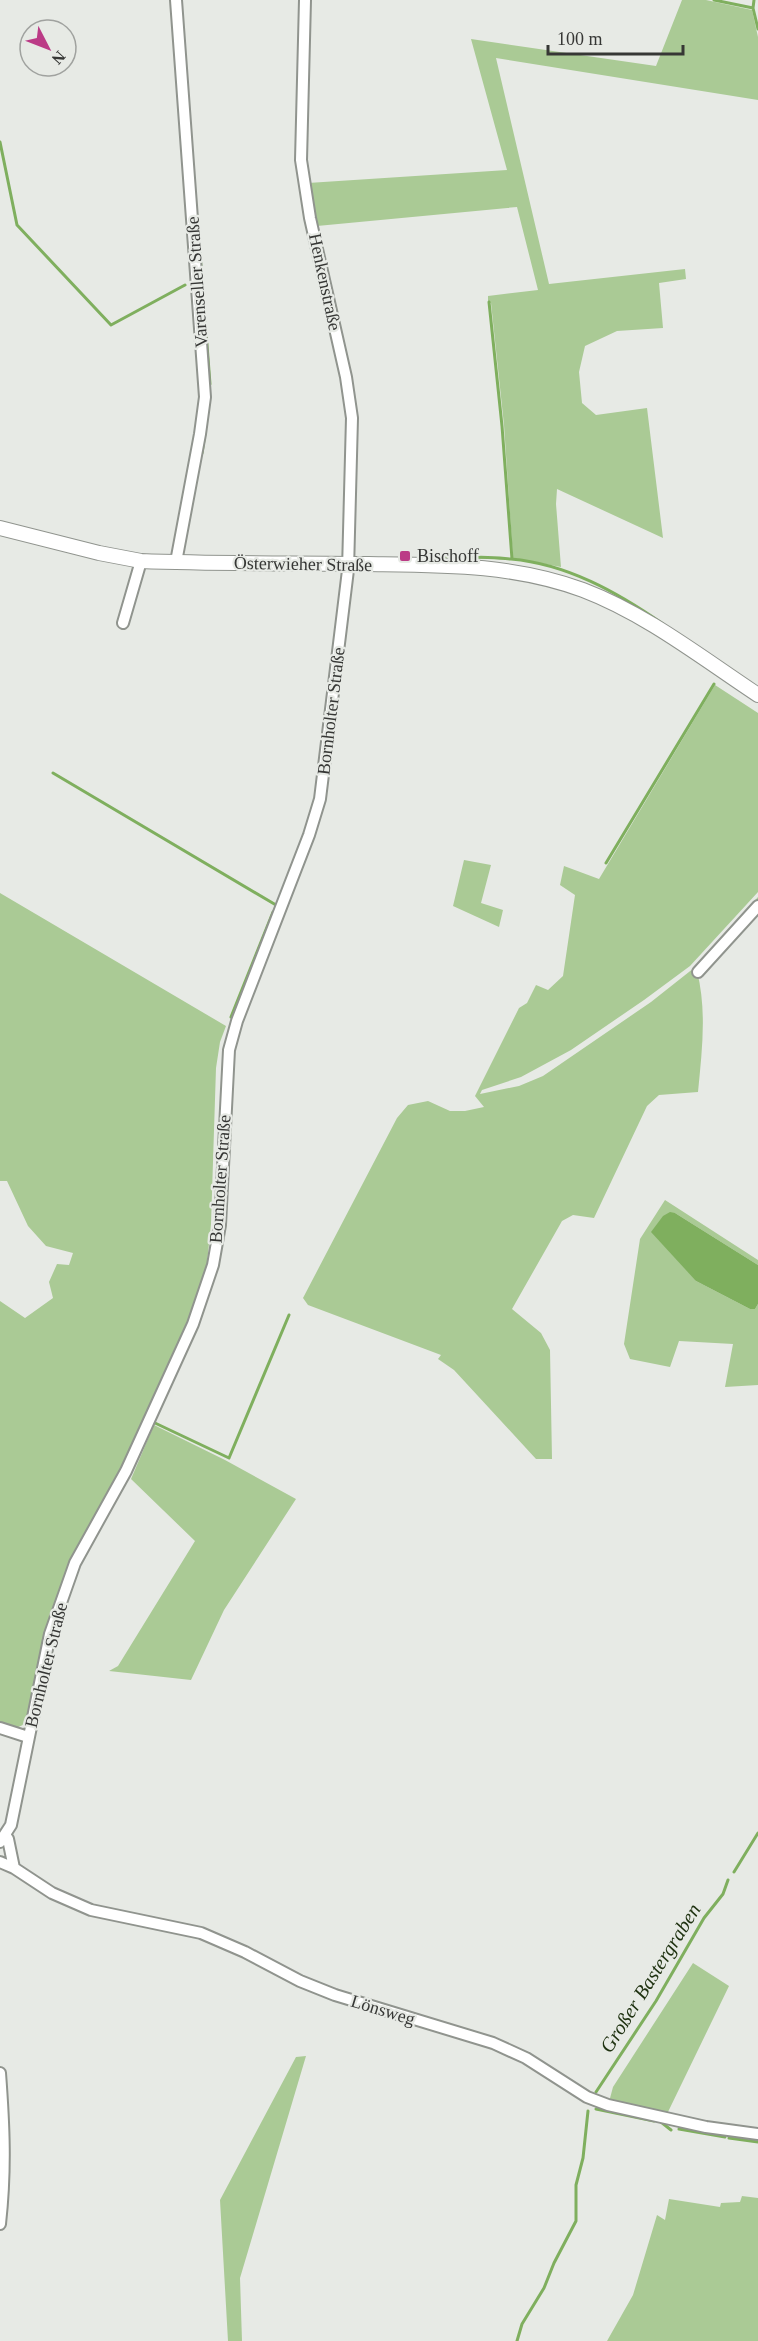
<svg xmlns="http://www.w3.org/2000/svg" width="758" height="2341" font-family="Georgia,serif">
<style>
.green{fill:#aaca95}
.water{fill:#7faf5e}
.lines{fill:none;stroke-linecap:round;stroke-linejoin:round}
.stream{stroke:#7faf5e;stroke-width:3}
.minor-casing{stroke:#90948e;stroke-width:14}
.tertiary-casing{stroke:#90948e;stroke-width:16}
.minor{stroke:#fff;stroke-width:10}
.tertiary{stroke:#fff;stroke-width:14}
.poi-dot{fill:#bb3b86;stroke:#e7eae5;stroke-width:2}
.labels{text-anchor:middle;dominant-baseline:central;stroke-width:4.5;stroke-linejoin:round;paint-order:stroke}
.street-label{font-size:18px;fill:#363735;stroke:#e7eae5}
.poi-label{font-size:18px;fill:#363735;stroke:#e7eae5;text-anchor:start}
.water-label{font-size:20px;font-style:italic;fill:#203312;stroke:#e7eae5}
</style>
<rect width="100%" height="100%" fill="#e7eae5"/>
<path class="green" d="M682 0H706L752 10 758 37V100L496 58 549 284 685 269 686 279 659 283 663 328 617 331 585 346 579 372 582 403 596 415 647 408 663 538 557 489 556 504 561 567 513 558 504 425 491 303H488V296L538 290 517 207 317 226 308 183 507 170 471 39 656 66Z
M715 685 758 713V892L690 966 644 1000 571 1050 521 1077 482 1090 480 1094 519 1086 543 1076 651 1002 694 968 758 897V903L697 971C707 1011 702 1051 698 1092L659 1095 647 1106 594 1218 573 1215 562 1221 512 1309 541 1333 550 1350 552 1459H536L454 1370 438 1359 441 1355 308 1305 303 1298 397 1118 408 1105 428 1101 450 1111H465L484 1107 475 1096 519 1008 527 1003 536 985 548 990 563 976 575 895 560 885 564 866 599 879Z
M464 860 491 865 481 903 503 910 499 927 453 906Z
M0 893 226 1026 220 1042 216 1068 211 1224 207 1263 197 1301 122 1468 70 1561 45 1633 25 1724 16 1728 0 1722V1301L25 1318 53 1298 49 1282 57 1264 69 1265 73 1253 46 1246 28 1226 7 1181H0Z
M665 1200 758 1260V1265L675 1213 696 1281 750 1309H755L758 1304V1385L725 1387 733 1344 679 1341 670 1367 630 1359 624 1344 640 1239Z
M154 1425 225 1460 296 1499 224 1610 191 1680 109 1671 118 1666 195 1541 131 1479Z
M693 1963 729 1986 667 2114 609 2102 613 2087Z
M306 2056 240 2278 242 2341H228L220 2200 296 2057Z
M742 2196 758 2198V2341H607L633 2295 657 2215 665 2220 669 2199 720 2207 721 2203 740 2202Z"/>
<path class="water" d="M670 1212 675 1213 758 1265V1304L755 1309H750L696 1281 651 1232 663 1216Z"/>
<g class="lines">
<path class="stream" d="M714 0 753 8
M754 0 753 8 758 29
M0 142 17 225 111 325 185 285
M197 215 210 384
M489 302 502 426 512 559
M202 453 205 433
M432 557C458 557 485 556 511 559 567 564 617 592 663 624
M53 773 276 905
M606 863 714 684
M231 1017 273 912
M155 1423 229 1458 289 1315
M734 1872 758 1833
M596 2092 656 2001 704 1918 723 1894 728 1880
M596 2109 654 2121
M661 2122 671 2130
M679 2129 725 2137
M729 2138 758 2142
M517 2341 522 2324 544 2288 554 2263 576 2221V2185L583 2158 588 2111"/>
<defs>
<path id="minor" d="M176 562 200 434 205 397 176 0
M123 623 141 561
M698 972 758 906
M0 1728 28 1737
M5 1835 8 1839 14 1868
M0 1842 11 1825 50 1634 75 1563 126 1471 193 1324 213 1265 220 1225 229 1050 237 1021 309 835 320 799 348 570 352 418 346 377 310 218 301 160 305 0
M0 1862 14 1868 52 1893 91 1910 201 1933 245 1952 300 1981 335 1995 493 2043 526 2058 587 2097 608 2105 706 2127 758 2134
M0 2073C4 2126 6 2170 0 2224"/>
<path id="tertiary" d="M0 528 99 553 141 561C216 564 292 563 368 564 441 565 513 564 583 590 646 614 702 658 758 695"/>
</defs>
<use href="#minor" class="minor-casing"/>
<use href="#tertiary" class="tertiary-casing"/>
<use href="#minor" class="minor"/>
<use href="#tertiary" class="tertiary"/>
</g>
<rect class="poi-dot" x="399" y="550" width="12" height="12" rx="3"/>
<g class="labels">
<g class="street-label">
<text transform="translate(197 282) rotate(-94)">Varenseller Straße</text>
<text transform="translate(325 282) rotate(78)">Henkenstraße</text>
<text transform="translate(303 564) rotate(1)">Österwieher Straße</text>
<text transform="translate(331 711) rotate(-83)">Bornholter Straße</text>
<text transform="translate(220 1179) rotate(-86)">Bornholter Straße</text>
<text transform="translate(46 1665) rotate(-76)">Bornholter Straße</text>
<text transform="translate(383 2010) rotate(17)">Lönsweg</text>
</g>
<g class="poi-label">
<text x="417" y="556">Bischoff</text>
</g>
<g class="water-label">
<text transform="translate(650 1978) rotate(-58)">Großer Bastergraben</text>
</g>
</g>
<g transform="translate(48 48) rotate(132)"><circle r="28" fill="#e7eae5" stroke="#a0a29f" stroke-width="1.5"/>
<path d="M0-4.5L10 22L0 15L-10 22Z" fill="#bb3b86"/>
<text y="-9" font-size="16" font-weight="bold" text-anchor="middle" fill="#363735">N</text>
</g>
<path d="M548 45v9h135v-9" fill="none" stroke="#363735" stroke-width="3"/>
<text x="557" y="45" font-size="18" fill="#363735" stroke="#e7eae5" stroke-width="4.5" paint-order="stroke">100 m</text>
</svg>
